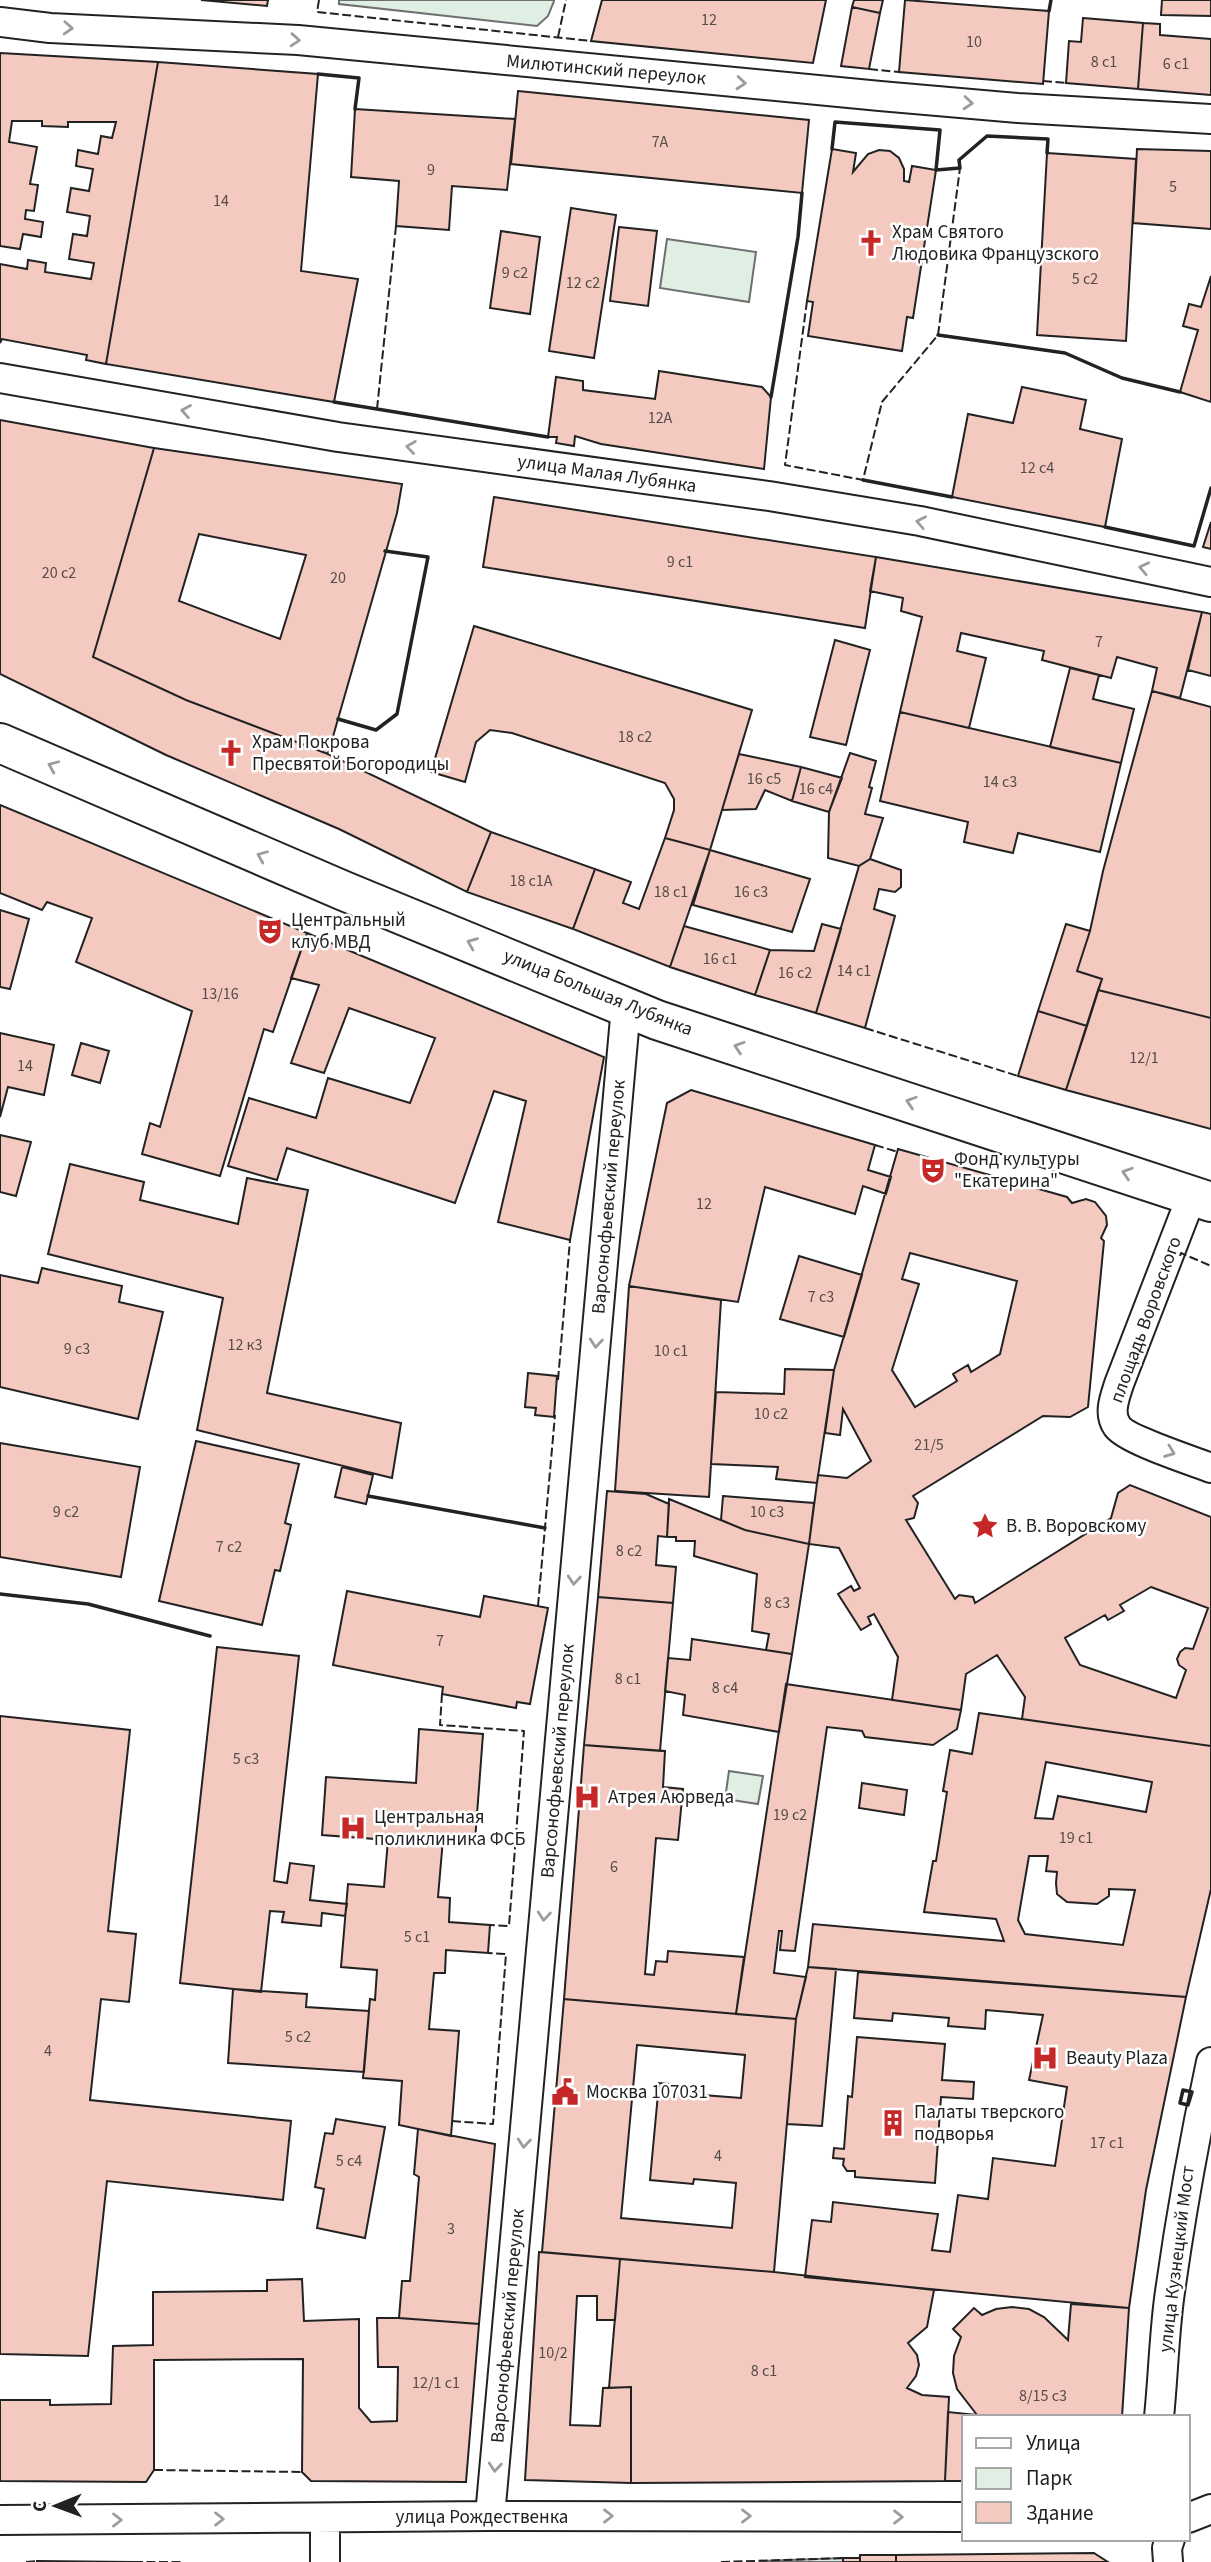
<svg xmlns="http://www.w3.org/2000/svg" width="1211" height="2562" font-family="'Source Sans 3',sans-serif">
<style>
.green{fill:#e0efe3;stroke:#6f6f6f;stroke-width:2}
.building{fill:#f3c9c0;stroke:#222;stroke-width:2;fill-rule:evenodd}
.lines{fill:none;stroke-linecap:round;stroke-linejoin:round}
.street-casing{stroke:#222;stroke-width:32}
.secondary-casing{stroke:#222;stroke-width:42}
.street{stroke:#fff;stroke-width:28}
.secondary{stroke:#fff;stroke-width:38}
.fence{stroke:#222;stroke-width:2;stroke-dasharray:9 3.5;stroke-linecap:butt}
.wall{stroke:#222;stroke-width:3.5}
.oneway{stroke:#9c9c9c}
.labels{text-anchor:middle;dominant-baseline:central;stroke-width:5;stroke-linejoin:round;paint-order:stroke}
.number-label{font-size:16px;fill:#564c4a}
.street-label{font-size:19px;fill:#222;stroke:#fff}
.poi-label{font-size:19px;fill:#222;stroke:#fff;text-anchor:start}
</style>
<rect width="100%" height="100%" fill="#fff"/>
<path class="green" d="M339 0H554V1L548 16 537 26 339 4Z
M667 239 756 252 749 302 660 288Z
M729 1771 763 1776 758 1804 725 1799Z
M843 2558V2562H760L761 2561Z"/>
<path class="building" d="M201 0H268L267 6Z
M602 0H826L813 63 591 41Z
M854 0H883L880 13 852 7Z
M905 0 1049 11 1043 84 899 72Z
M1162 0H1211V16L1161 15Z
M852 7 880 13 869 69 841 66Z
M1083 18 1143 23 1138 89 1066 83 1069 41 1081 42Z
M1143 23 1160 24V35L1211 39V95L1138 89Z
M0 53 158 62 106 364 86 360 87 355 2 339 0 343V264L27 269 28 260 46 263 45 272 91 279 94 263 69 259 73 234 87 236 90 216 67 212 71 188 89 191 93 169 76 166 78 150 98 154 101 136 112 138 116 122H68V127L42 126V121H12L9 142 37 147 30 184 38 185 34 211 26 210 25 219 43 222 41 237 23 234 20 249 0 246Z
M158 62 318 74 301 271 358 279 334 402 106 364Z
M518 91 809 120 802 193 511 164Z
M355 109 515 119 507 190 452 186 449 230 396 226 399 181 351 177Z
M832 149 856 153 853 172 868 154 879 150 890 151 899 158 904 169V181L909 182 912 166 936 170 913 318 907 317 902 351 808 336 813 302 807 301Z
M1137 149 1211 151V229L1133 223Z
M1047 153 1136 159 1126 341 1037 335Z
M571 208 616 215 594 358 549 351Z
M619 227 657 231 648 306 610 301Z
M501 231 540 237 530 314 490 308Z
M1211 276V402L1180 392 1198 330 1183 326 1189 304 1201 307Z
M659 371 762 387 771 397 764 469 601 444 575 436 574 446 556 443 557 437H548L556 377 583 381V390L655 399Z
M1022 387 1086 400 1080 429 1122 439 1105 527 952 497 968 414 1013 423Z
M0 420 154 448 93 657 186 700 328 754 491 832 467 892 339 829 166 755 0 674Z
M154 448 402 484 397 513 328 754 186 700 93 657ZM199 534 306 555 280 639 179 601Z
M494 497 876 557 865 628 483 567Z
M1211 522V549L1203 547Z
M876 557 1202 612 1180 698 1152 691 1157 668 1117 657 1111 678 1042 660 1044 651 961 633 957 651 986 658 969 728 900 712 922 617 901 611 903 598 870 591Z
M1202 612 1211 614V676L1188 670Z
M474 626 752 710 710 850 665 838 674 810V799L665 783 512 733 490 730 476 742 465 782 431 772Z
M835 640 870 650 846 745 810 737Z
M1070 668 1099 675 1093 699 1134 709 1121 763 1050 747Z
M1152 691 1211 707V1018L1098 990 1102 979 1077 971 1090 931 1103 871Z
M900 712 1121 763 1100 852 1018 833 1013 853 964 842 968 822 880 801Z
M850 753 876 761 869 787 872 788 865 814 883 818 870 859 859 866 828 858 829 812Z
M739 754 801 767 792 801 765 790 756 809 722 810Z
M801 767 842 778 829 812 792 801Z
M0 805 307 933 273 1032 264 1029 220 1176 142 1154 150 1123 160 1127 192 1011 76 962 92 918 47 902 42 910 0 893Z
M491 832 595 869 573 929 467 892Z
M665 838 710 850 670 967 573 929 595 869 631 882 623 903 639 909Z
M710 850 810 879 792 932 693 905Z
M870 859 901 870V887L895 892 879 889 874 909 895 916 865 1028 816 1013 859 866Z
M0 910 29 919 10 989 0 987Z
M822 924 841 929 816 1013 755 995 770 950 814 951Z
M1066 924 1090 931 1077 971 1102 979 1087 1026 1038 1011Z
M684 926 770 950 755 995 670 967Z
M307 933 604 1057 570 1240 498 1222 526 1101 494 1091 455 1203 287 1148 277 1180 228 1166 249 1098 316 1118 328 1078 410 1103 435 1038 349 1008 324 1073 291 1063 319 985 291 978Z
M1098 990 1211 1018V1129L1066 1090Z
M1038 1011 1087 1026 1066 1090 1018 1076Z
M0 1033 54 1045 44 1095 8 1087 0 1117Z
M81 1043 109 1051 100 1083 72 1075Z
M691 1090 875 1145 868 1170 891 1177 886 1194 863 1186 855 1214 765 1187 738 1302 629 1286 667 1103Z
M0 1135 31 1142 16 1196 0 1192Z
M898 1149 1067 1197 1072 1203 1086 1199 1095 1202 1106 1216 1107 1225 1101 1238 1104 1241 1088 1407 1070 1417 1043 1416 913 1496 918 1503 914 1518 906 1520 955 1599 959 1595 973 1597 975 1603 1111 1518 1118 1493 1130 1485 1211 1517V1746L1022 1719 1025 1697 997 1655 966 1674 961 1710 892 1700 898 1657 874 1614 868 1617 871 1624 861 1630 838 1594 851 1586 854 1591 860 1588 839 1548 809 1544 818 1475 847 1478 871 1461 843 1409 840 1435 825 1433 834 1370ZM910 1253 1017 1281 1000 1354 971 1372 968 1365 953 1374 957 1381 915 1407 892 1370 919 1284 902 1279ZM1151 1587 1208 1608 1193 1649 1185 1648 1180 1652 1177 1659 1179 1665 1186 1670 1176 1698 1080 1665 1065 1638 1105 1615 1108 1620 1124 1611 1120 1605Z
M70 1164 144 1182 140 1200 238 1224 247 1178 308 1190 267 1393 401 1423 392 1478 197 1430 223 1298 48 1254Z
M799 1256 862 1275 844 1337 780 1319Z
M42 1268 122 1286 119 1302 163 1312 138 1419 0 1387V1275L38 1283Z
M629 1286 721 1300 709 1497 615 1491Z
M785 1369 834 1370 817 1483 776 1479 778 1467 711 1464 716 1392 784 1394Z
M528 1373 557 1376 554 1417 535 1415 536 1408 525 1407Z
M196 1441 299 1464 285 1523 291 1525 280 1571 275 1570 262 1625 159 1601Z
M0 1443 140 1467 121 1577 0 1557Z
M342 1467 373 1475 366 1504 335 1497Z
M607 1491 646 1494 669 1504 667 1537 658 1536 656 1565 676 1567 673 1603 598 1597Z
M723 1496 814 1503 809 1544 745 1530 721 1520Z
M669 1499 745 1530 809 1544 792 1654 766 1650 769 1634 752 1631 757 1574 694 1556 695 1541H676V1537H667Z
M347 1591 480 1617 484 1596 548 1608 530 1704 517 1702 516 1708 442 1694 443 1687 333 1665Z
M598 1597 673 1603 660 1751 584 1745Z
M692 1639 792 1654 779 1732 683 1715 685 1695 665 1691 668 1658 690 1660Z
M217 1647 299 1656 274 1881 287 1883 290 1863 314 1866 310 1900 347 1904 345 1916 322 1913 321 1926 282 1922 284 1912 270 1911 261 1992 180 1983Z
M786 1684 961 1710 957 1729 933 1745 865 1737 862 1731 827 1727 795 1951 780 1950 782 1931H779L774 1973 806 1977 796 2019 736 2014Z
M979 1713 1211 1746V1889L1186 1997 808 1967 813 1924 1004 1941 996 1919 924 1912 933 1861H936L947 1792 943 1791 950 1750 972 1754ZM1046 1762 1152 1782 1146 1812 1058 1796 1053 1819 1035 1818ZM1029 1856H1048L1046 1871 1057 1872 1056 1883 1057 1894 1067 1902 1097 1904 1109 1896V1889L1135 1890 1123 1945 1025 1934 1018 1920Z
M0 1716 130 1730 108 1931 136 1934 129 2002 101 1999 90 2100 291 2121 283 2200 107 2181 88 2356 0 2354Z
M419 1729 483 1734 475 1841 443 1839 438 1897 450 1898 449 1922 490 1925 488 1953 446 1950 445 1973H434L429 2029 459 2031 451 2136 399 2125 402 2081 363 2078 370 1999 375 2000 377 1970 341 1967 348 1884 384 1887 388 1840 322 1835 326 1777 416 1783Z
M584 1745 665 1751 663 1787 683 1789 678 1840 656 1838 645 1974 654 1975 656 1961 667 1962 668 1951 744 1957 736 2014 564 1999Z
M862 1783 907 1790 904 1815 859 1808Z
M808 1967 836 1969 822 2126 787 2124 796 2019Z
M858 1972 1186 1997 1146 2190 1129 2308 805 2277 812 2220 831 2222 833 2202 938 2214 932 2250 950 2252 958 2195 988 2199 993 2158 1055 2166 1067 2087 1029 2080 1043 2015 986 2010 985 2029 948 2026 949 2018 893 2013 892 2021 854 2018Z
M233 1989 307 1994 306 2007 369 2011 364 2072 228 2063Z
M564 1999 796 2019 774 2272 542 2252ZM637 2045 745 2055 741 2098 703 2095 704 2087 659 2083 650 2180 693 2184 694 2179 736 2183 732 2228 621 2218Z
M857 2037 945 2044 942 2080 974 2082 973 2099 941 2097 935 2183 855 2177V2171H847L843 2165 844 2159 833 2158 834 2148 844 2149 848 2096 852 2097Z
M336 2119 385 2127 365 2238 317 2228 324 2189 315 2187 325 2133 333 2134Z
M418 2129 495 2144 479 2324 399 2318 402 2281H410L419 2177 414 2174Z
M539 2252 620 2259 615 2320H597V2296H577L570 2425 600 2426 603 2388 631 2387V2483L525 2480Z
M620 2259 774 2272 934 2290 927 2327 908 2343 917 2355 919 2365 916 2376 907 2388 922 2395 949 2397 945 2481 631 2483V2387L609 2388Z
M302 2279 304 2321 359 2319V2408L371 2422 397 2421 398 2367H378L377 2318H399L479 2324 466 2482 311 2481 302 2472 303 2359 154 2360V2470L146 2482 0 2481V2400H50V2405L111 2404 113 2346 153 2345V2292L267 2291V2280Z
M1071 2304 1129 2308 1122 2417H964V2481H945L948 2412 977 2415 957 2389 953 2373 954 2356 961 2337 953 2329 974 2308 982 2315 996 2309 1012 2307 1029 2309 1044 2317 1068 2340Z
M1094 2553 1108 2562H896V2555Z
M860 2555H896V2562H860Z
M843 2558H860V2562H843Z
M37 2561 134 2562H37Z"/>
<g class="lines">
<defs>
<path id="street" d="M0 22 50 28 298 40 880 96 1018 108 1211 119
M0 378 338 437 769 496 920 521 1211 582
M1192 1195 1119 1384C1115 1397 1108 1413 1117 1426 1125 1439 1193 1461 1211 1468
M1159 2417C1163 2378 1164 2338 1169 2299 1180 2219 1194 2141 1211 2062
M490 2516 626 1007
M325 2518V2562
M1188 2518 1211 2509
M0 2520 490 2516 964 2517
M1168 2562 1167 2548 1170 2539"/>
<path id="secondary" d="M0 743 344 891 657 1020 1211 1202"/>
</defs>
<use href="#street" class="street-casing"/>
<use href="#secondary" class="secondary-casing"/>
<use href="#street" class="street"/>
<use href="#secondary" class="secondary"/>
<path class="fence" d="M319 0 317 12 591 41
M558 37 566 0
M869 69 899 72
M1043 81 1066 83
M807 301 785 465 863 480 882 402 938 335 960 168
M377 409 396 226
M865 1028 1018 1076
M875 1145 898 1152
M1180 1256 1181 1253 1211 1266
M558 1380 570 1240
M538 1606 555 1415
M442 1694 440 1725 524 1731 509 1926 490 1925
M452 2121 493 2124 506 1954 488 1953
M154 2470 302 2472
M26 2562 37 2561
M134 2562H182
M721 2562 846 2558"/>
<path class="wall" d="M1049 11 1051 0
M318 74 359 78 355 109
M832 149 835 122 940 130 936 170 960 168 959 160 987 136 1048 139 1047 153
M938 335 1065 353 1122 378 1180 392
M771 397 798 237 802 193
M334 402 548 437
M863 480 952 497
M1105 527 1194 546 1211 488
M338 719 376 730 397 714 428 557 385 551
M368 1496 545 1528
M0 1594 88 1604 210 1636
M1183 2090 1192 2092 1188 2105 1180 2103Z"/>
</g>
<defs><path id="oneway-chevron" d="M-2-3.5L2.5 0L-2 3.5" fill="none" stroke-width="1.6" stroke-linecap="round" stroke-linejoin="round" transform="scale(1.75)"/></defs>
<g class="oneway">
<use href="#oneway-chevron" transform="translate(68 28) rotate(3)"/>
<use href="#oneway-chevron" transform="translate(295 40) rotate(4)"/>
<use href="#oneway-chevron" transform="translate(741 83) rotate(5)"/>
<use href="#oneway-chevron" transform="translate(968 103) rotate(5)"/>
<use href="#oneway-chevron" transform="translate(186 411) rotate(-170)"/>
<use href="#oneway-chevron" transform="translate(411 447) rotate(-172)"/>
<use href="#oneway-chevron" transform="translate(921 522) rotate(-169)"/>
<use href="#oneway-chevron" transform="translate(1144 568) rotate(-168)"/>
<use href="#oneway-chevron" transform="translate(53 766) rotate(-157)"/>
<use href="#oneway-chevron" transform="translate(262 856) rotate(-157)"/>
<use href="#oneway-chevron" transform="translate(472 943) rotate(-158)"/>
<use href="#oneway-chevron" transform="translate(739 1047) rotate(-162)"/>
<use href="#oneway-chevron" transform="translate(911 1102) rotate(-162)"/>
<use href="#oneway-chevron" transform="translate(1127 1173) rotate(-162)"/>
<use href="#oneway-chevron" transform="translate(596 1343) rotate(95)"/>
<use href="#oneway-chevron" transform="translate(1170 1452) rotate(21)"/>
<use href="#oneway-chevron" transform="translate(574 1580) rotate(95)"/>
<use href="#oneway-chevron" transform="translate(544 1916) rotate(95)"/>
<use href="#oneway-chevron" transform="translate(524 2143) rotate(95)"/>
<use href="#oneway-chevron" transform="translate(495 2467) rotate(95)"/>
<use href="#oneway-chevron" transform="translate(608 2516)"/>
<use href="#oneway-chevron" transform="translate(746 2516)"/>
<use href="#oneway-chevron" transform="translate(898 2517)"/>
<use href="#oneway-chevron" transform="translate(219 2519)"/>
<use href="#oneway-chevron" transform="translate(117 2520)"/>
</g>
<defs>
<symbol id="church-bare" viewBox="-9 -9 18 18"><path d="M-1.2-6h2.4v3.5h3.3v2.4h-3.3V6h-2.4V-.1h-3.3v-2.4h3.3Z" fill="#c62828" stroke="#fff" stroke-width="2.5" paint-order="stroke"/></symbol>
<symbol id="theatre-bare" viewBox="-9 -9 18 18"><path d="M-5-5.5Q0-4 5-5.5V0Q5 5 0 6Q-5 5-5 0ZM-3.3-2.5H-1v1.5H-3.3ZM1-2.5H3.3v1.5H1ZM-2.8 1Q0 5.5 2.8 1Z" fill="#c62828" stroke="#fff" stroke-width="2.5" paint-order="stroke"/></symbol>
<symbol id="sight-bare" viewBox="-9 -9 18 18"><path d="M0-6L1.8-2.2L6-1.7L2.9 1.2L3.7 5.4L0 3.3L-3.7 5.4L-2.9 1.2L-6-1.7L-1.8-2.2Z" fill="#c62828" stroke="#fff" stroke-width="2.5" paint-order="stroke"/></symbol>
<symbol id="hospital-bare" viewBox="-9 -9 18 18"><path d="M-5-5h3v3.5h4V-5h3V5h-3V1.5h-4V5h-3Z" fill="#c62828" stroke="#fff" stroke-width="2.5" paint-order="stroke"/></symbol>
<symbol id="civic-bare" viewBox="-9 -9 18 18"><path d="M-.6-6.5H3V-4.5H.6V-3L4-1V1h2V6H-6V1h2V-1L-.6-3ZM-1.2 2.5V6h2.4V2.5Z" fill="#c62828" stroke="#fff" stroke-width="2.5" paint-order="stroke"/></symbol>
<symbol id="building-bare" viewBox="-9 -9 18 18"><path d="M-4-6H4V6H1V3H-1V6H-4ZM-2.5-4.3h1.7v1.8h-1.7ZM.8-4.3h1.7v1.8H.8ZM-2.5-1h1.7V.8h-1.7ZM.8-1h1.7V.8H.8Z" fill="#c62828" stroke="#fff" stroke-width="2.5" paint-order="stroke"/></symbol>
</defs>
<g fill-rule="evenodd">
<use href="#church-bare" x="852" y="224" width="38" height="38"/>
<use href="#church-bare" x="212" y="734" width="38" height="38"/>
<use href="#theatre-bare" x="251" y="912" width="38" height="38"/>
<use href="#theatre-bare" x="914" y="1151" width="38" height="38"/>
<use href="#sight-bare" x="966" y="1507" width="38" height="38"/>
<use href="#hospital-bare" x="568" y="1778" width="38" height="38"/>
<use href="#hospital-bare" x="334" y="1809" width="38" height="38"/>
<use href="#hospital-bare" x="1026" y="2039" width="38" height="38"/>
<use href="#civic-bare" x="546" y="2073" width="38" height="38"/>
<use href="#building-bare" x="874" y="2104" width="38" height="38"/>
</g>
<g class="labels">
<g class="number-label">
<text x="709" y="20">12</text>
<text x="974" y="42">10</text>
<text x="1104" y="62">8 с1</text>
<text x="1176" y="64">6 с1</text>
<text x="660" y="142">7А</text>
<text x="431" y="170">9</text>
<text x="1173" y="187">5</text>
<text x="221" y="201">14</text>
<text x="515" y="273">9 с2</text>
<text x="1085" y="279">5 с2</text>
<text x="583" y="283">12 с2</text>
<text x="660" y="418">12А</text>
<text x="1037" y="468">12 с4</text>
<text x="680" y="562">9 с1</text>
<text x="59" y="573">20 с2</text>
<text x="338" y="578">20</text>
<text x="1099" y="642">7</text>
<text x="635" y="737">18 с2</text>
<text x="764" y="779">16 с5</text>
<text x="1000" y="782">14 с3</text>
<text x="816" y="789">16 с4</text>
<text x="531" y="881">18 с1А</text>
<text x="671" y="892">18 с1</text>
<text x="751" y="892">16 с3</text>
<text x="720" y="959">16 с1</text>
<text x="854" y="971">14 с1</text>
<text x="795" y="973">16 с2</text>
<text x="220" y="994">13/16</text>
<text x="1144" y="1058">12/1</text>
<text x="25" y="1066">14</text>
<text x="704" y="1204">12</text>
<text x="821" y="1297">7 с3</text>
<text x="245" y="1345">12 к3</text>
<text x="77" y="1349">9 с3</text>
<text x="671" y="1351">10 с1</text>
<text x="771" y="1414">10 с2</text>
<text x="929" y="1445">21/5</text>
<text x="66" y="1512">9 с2</text>
<text x="767" y="1512">10 с3</text>
<text x="229" y="1547">7 с2</text>
<text x="629" y="1551">8 с2</text>
<text x="777" y="1603">8 с3</text>
<text x="440" y="1641">7</text>
<text x="628" y="1679">8 с1</text>
<text x="725" y="1688">8 с4</text>
<text x="246" y="1759">5 с3</text>
<text x="790" y="1815">19 с2</text>
<text x="1076" y="1838">19 с1</text>
<text x="614" y="1867">6</text>
<text x="417" y="1937">5 с1</text>
<text x="298" y="2037">5 с2</text>
<text x="48" y="2051">4</text>
<text x="1107" y="2143">17 с1</text>
<text x="718" y="2156">4</text>
<text x="349" y="2161">5 с4</text>
<text x="451" y="2229">3</text>
<text x="553" y="2353">10/2</text>
<text x="764" y="2371">8 с1</text>
<text x="436" y="2383">12/1 с1</text>
<text x="1043" y="2396">8/15 с3</text>
</g>
<g class="street-label">
<text transform="translate(606 70) rotate(5)">Милютинский переулок</text>
<text transform="translate(607 474) rotate(8)">улица Малая Лубянка</text>
<text transform="translate(598 993) rotate(22)">улица Большая Лубянка</text>
<text transform="translate(609 1197) rotate(-85)">Варсонофьевский переулок</text>
<text transform="translate(1146 1320) rotate(-70)">площадь Воровского</text>
<text transform="translate(558 1761) rotate(-85)">Варсонофьевский переулок</text>
<text transform="translate(1177 2259) rotate(-83)">улица Кузнецкий Мост</text>
<text transform="translate(508 2326) rotate(-85)">Варсонофьевский переулок</text>
<text x="482" y="2517">улица Рождественка</text>
</g>
<g class="poi-label">
<text x="892" y="232">Храм Святого<tspan x="892" dy="22">Людовика Французского</tspan></text>
<text x="252" y="742">Храм Покрова<tspan x="252" dy="22">Пресвятой Богородицы</tspan></text>
<text x="291" y="920">Центральный<tspan x="291" dy="22">клуб МВД</tspan></text>
<text x="954" y="1159">Фонд культуры<tspan x="954" dy="22">"Екатерина"</tspan></text>
<text x="1006" y="1526">В. В. Воровскому</text>
<text x="608" y="1797">Атрея Аюрведа</text>
<text x="374" y="1817">Центральная<tspan x="374" dy="22">поликлиника ФСБ</tspan></text>
<text x="1066" y="2058">Beauty Plaza</text>
<text x="586" y="2092">Москва 107031</text>
<text x="914" y="2112">Палаты тверского<tspan x="914" dy="22">подворья</tspan></text>
</g>
</g>
<rect x="962" y="2415" width="228" height="126" fill="#ffffff" stroke="#a7a7a7" stroke-width="2"/>
<rect x="976" y="2438" width="35" height="10" fill="#ffffff" stroke="#a7a7a7" stroke-width="2"/>
<text x="1026" y="2450" font-size="21" fill="#222222">Улица</text>
<rect x="976" y="2468" width="35" height="21" fill="#e0efe3" stroke="#a7a7a7" stroke-width="2"/>
<text x="1026" y="2485" font-size="21" fill="#222222">Парк</text>
<rect x="976" y="2502" width="35" height="21" fill="#f3c9c0" stroke="#a7a7a7" stroke-width="2"/>
<text x="1026" y="2520" font-size="21" fill="#222222">Здание</text>
<g transform="translate(56 2506) rotate(269)" stroke="#ffffff" stroke-width="5" paint-order="stroke">
<path d="M0-5L12 26L0 18L-12 26Z" fill="#222222"/>
<text y="-10" font-size="19" font-weight="bold" text-anchor="middle" fill="#222222">С</text>
</g>
</svg>
